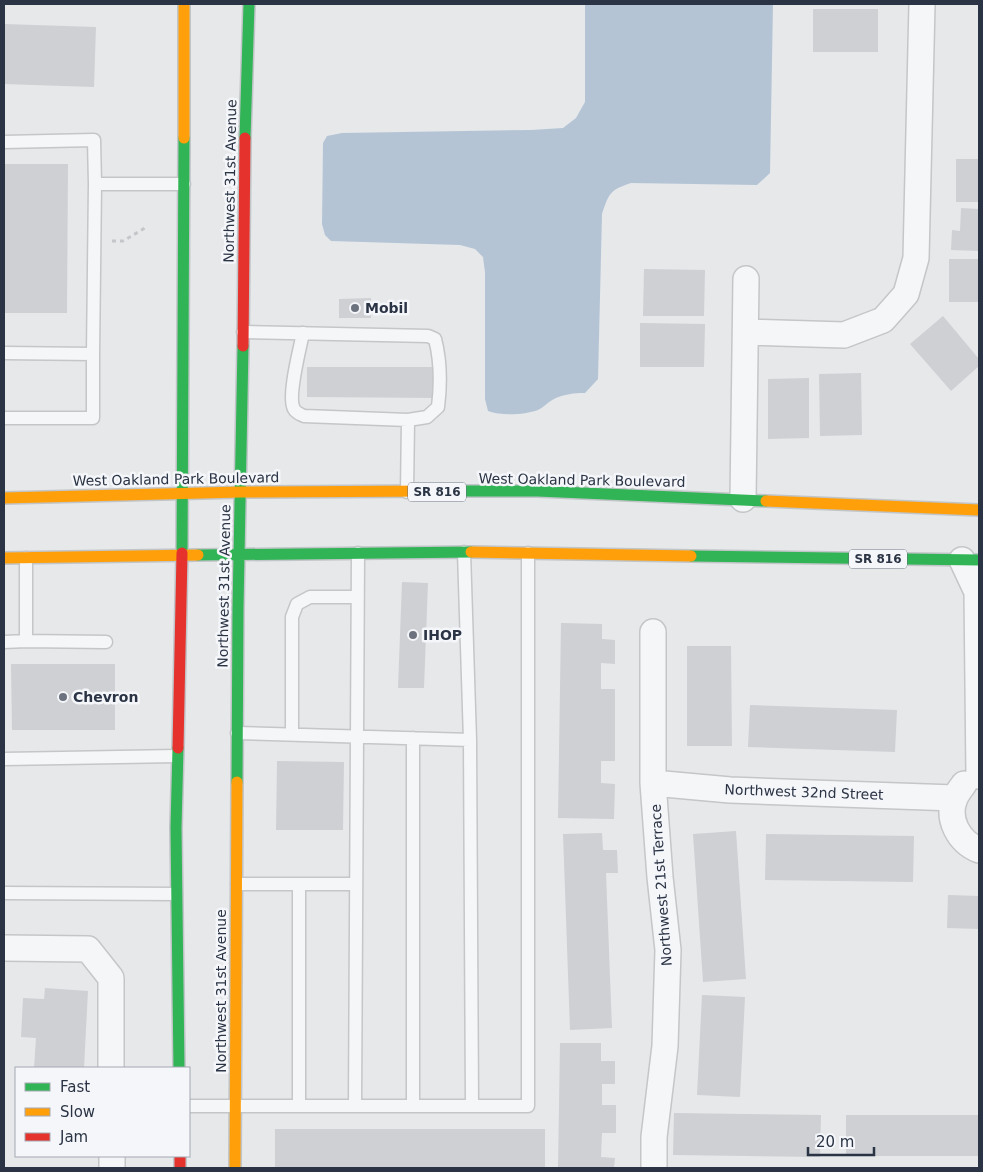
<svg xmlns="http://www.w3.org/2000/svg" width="983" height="1172" font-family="'DejaVu Sans',sans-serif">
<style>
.water{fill:#b4c4d5}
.building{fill:#ced0d3}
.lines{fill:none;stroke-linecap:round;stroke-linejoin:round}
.lane-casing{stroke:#c4c6c8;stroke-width:15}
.street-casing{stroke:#c4c6c8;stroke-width:28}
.fast-casing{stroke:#c2c5c8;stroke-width:14}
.slow-casing{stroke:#c2c5c8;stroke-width:14}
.jam-casing{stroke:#c2c5c8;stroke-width:14}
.path{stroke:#c5c6ca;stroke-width:3;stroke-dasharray:4 4;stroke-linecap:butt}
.lane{stroke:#f5f6f7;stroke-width:12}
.street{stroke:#f5f6f7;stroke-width:25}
.fast{stroke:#30b455;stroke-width:11}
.slow{stroke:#ff9f0a;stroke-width:11}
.jam{stroke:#e5322d;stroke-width:11}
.poi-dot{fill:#6c737f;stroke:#f4f6f9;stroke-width:2}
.labels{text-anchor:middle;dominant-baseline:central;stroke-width:5;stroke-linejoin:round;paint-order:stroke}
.shield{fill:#f4f6f9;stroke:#676e7b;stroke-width:1}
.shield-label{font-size:12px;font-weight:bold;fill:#2b3445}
.street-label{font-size:14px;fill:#2b3445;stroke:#f4f6f9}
.poi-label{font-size:14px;font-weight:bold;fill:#2b3445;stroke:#f4f6f9;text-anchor:start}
</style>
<rect width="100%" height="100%" fill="#e6e8ea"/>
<path class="water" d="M585 4H773L770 173 757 185 631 183C610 190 609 193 602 214L598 379 585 393C574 393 564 394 554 399 548 402 544 407 538 410 524 415 501 416 488 411L485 399V272L483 257 475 249 460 245 331 241 325 235 322 224 323 143 327 136 342 133 531 130 563 128 576 118 585 102Z"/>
<path class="building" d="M813 9H878V52H813Z
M4 24 96 27 94 87 4 84Z
M956 159H979V202H956Z
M4 164H68L67 313H4Z
M961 208 979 209V251L951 250 952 230 960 231Z
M949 259H979V302H949Z
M644 269 705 270 704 316H643Z
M371 298V318H339V299Z
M943 316 979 359V366L951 391 910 344Z
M640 323 705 324 704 367H640Z
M307 367H438V398L307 397Z
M861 373 862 435 820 436 819 374Z
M809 378V438L768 439V379Z
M402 582 428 583 424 688H398Z
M561 623 602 624V639L615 640V664L601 663V689H615V761H601V783L615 784 614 819 558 818Z
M687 646H731L732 746H687Z
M11 664H115V730H12Z
M750 705 897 710 895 752 748 747Z
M277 761 344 762 343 830H276Z
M736 831 746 979 703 982 693 834Z
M602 833 603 850H617L618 873H606L612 1028 570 1030 563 834Z
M766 834 914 836 913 882 765 880Z
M948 895 979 896V929L947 928Z
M45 988 88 991 84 1068H34L36 1038 21 1037 23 998 44 999Z
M702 995 745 997 740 1097 697 1095Z
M560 1043H601V1061H615V1084H602V1105H616V1133H602L601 1157 615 1158 614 1168H558Z
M674 1113 821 1115 820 1157 673 1155Z
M846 1115H979V1156H846Z
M275 1129H545V1168H275Z"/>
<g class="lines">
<defs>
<path id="lane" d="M4 142 94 140 95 184H184
M243 332 428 336 435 339C441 362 441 383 438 407L427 417 408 420 407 492
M303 333C300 348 287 397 294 409 296 413 300 414 304 416L408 420
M4 353 93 354 95 184
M4 418H93V354
M464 552 470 740 472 1105
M26 641 106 642
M4 642 26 641V558
M237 733 470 740
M292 734V617L297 604 310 597H357
M413 738V1106
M4 759 177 756
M237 884H356
M299 884V1105
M4 893 176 894
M189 1106H528V553
M355 1106 358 553"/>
<path id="street" d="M746 332 844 335 883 320 906 294 916 258 922 4
M743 499 746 279
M962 560 977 592 979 776
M653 632V783L660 877 668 950 665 1046 654 1137V1168
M653 783 730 790 955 798
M964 784C961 788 957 793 955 798 946 819 959 842 979 850
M4 948 88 949 111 978V1068
M112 1156V1168"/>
<path id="fast" d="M245 138 249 4
M439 491H538L766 501
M182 553 184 138
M198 555 471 552
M691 556 979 560
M178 748 176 828 179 1068
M237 782 238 608 243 346"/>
<path id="slow" d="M184 138V4
M4 498 241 492 439 491
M766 501 979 510
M471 552 691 556
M4 558 198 555
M235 1168 237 782"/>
<path id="jam" d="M243 346 245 138
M178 748 182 553
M180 1156V1168"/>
</defs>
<use href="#lane" class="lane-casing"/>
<use href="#street" class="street-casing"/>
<use href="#fast" class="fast-casing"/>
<use href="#slow" class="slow-casing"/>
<use href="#jam" class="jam-casing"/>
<path class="path" d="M112 241H123L145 228"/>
<use href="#lane" class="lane"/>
<use href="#street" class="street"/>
<use href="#fast" class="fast"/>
<use href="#slow" class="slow"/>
<use href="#jam" class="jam"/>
</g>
<g class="poi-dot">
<circle cx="355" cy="308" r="5"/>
<circle cx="413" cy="635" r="5"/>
<circle cx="63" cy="697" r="5"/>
</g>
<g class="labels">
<g class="shield">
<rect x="408" y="482.5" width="58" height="19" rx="4"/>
<rect x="849" y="549.5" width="58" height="19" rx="4"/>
</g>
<g class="shield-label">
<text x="437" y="492">SR 816</text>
<text x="878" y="559">SR 816</text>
</g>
<g class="street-label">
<text transform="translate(230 181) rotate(-89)">Northwest 31st Avenue</text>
<text transform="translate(176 479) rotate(-1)">West Oakland Park Boulevard</text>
<text transform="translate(582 480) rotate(1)">West Oakland Park Boulevard</text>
<text transform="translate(224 586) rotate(-89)">Northwest 31st Avenue</text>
<text transform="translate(804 792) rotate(2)">Northwest 32nd Street</text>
<text transform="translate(661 885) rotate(-94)">Northwest 21st Terrace</text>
<text transform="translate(221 991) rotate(-90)">Northwest 31st Avenue</text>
</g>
<g class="poi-label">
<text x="365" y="308">Mobil</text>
<text x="423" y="635">IHOP</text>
<text x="73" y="697">Chevron</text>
</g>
</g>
<rect width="983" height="1172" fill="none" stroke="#2b3445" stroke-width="10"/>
<rect x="15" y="1067" width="175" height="90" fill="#f4f6f9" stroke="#a4a8b1"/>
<rect x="25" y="1083" width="25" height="8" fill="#30b455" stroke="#a4a8b1"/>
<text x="60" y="1092" font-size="15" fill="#2b3445">Fast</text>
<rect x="25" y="1108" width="25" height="8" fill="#ff9f0a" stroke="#a4a8b1"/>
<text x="60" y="1117" font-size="15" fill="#2b3445">Slow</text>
<rect x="25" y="1133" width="25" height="8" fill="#e5322d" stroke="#a4a8b1"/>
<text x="60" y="1142" font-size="15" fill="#2b3445">Jam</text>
<path d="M808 1147v8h66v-8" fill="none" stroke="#2b3445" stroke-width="2.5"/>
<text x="816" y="1147" font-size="15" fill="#2b3445" stroke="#f4f6f9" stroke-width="4" paint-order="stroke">20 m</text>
</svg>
